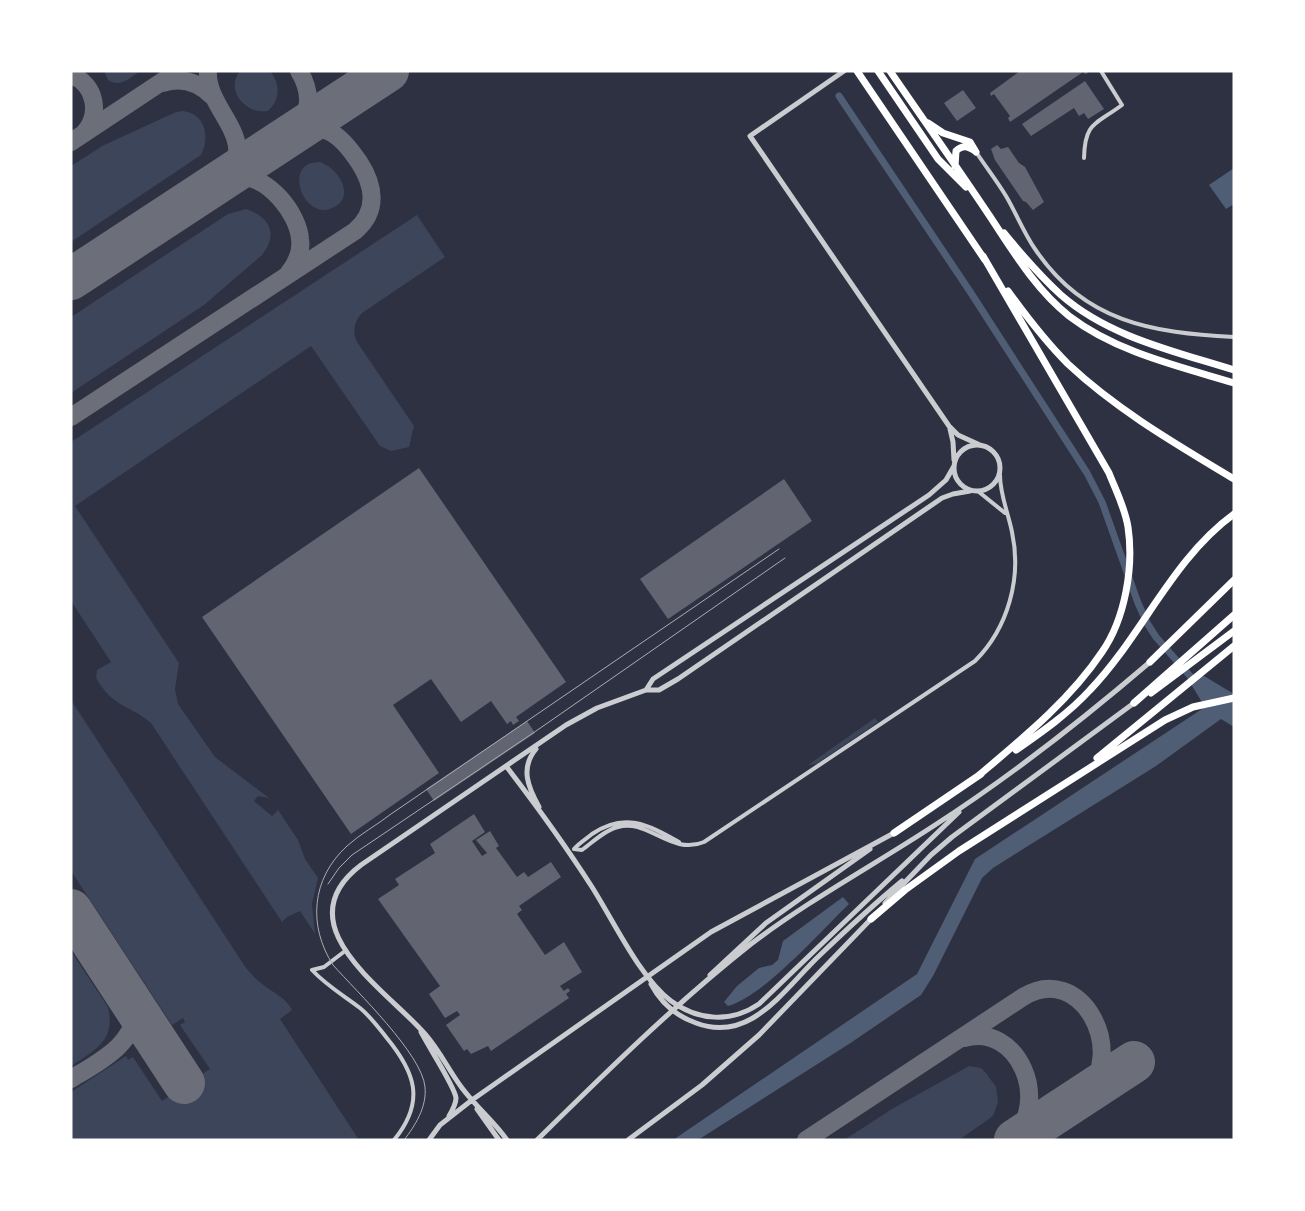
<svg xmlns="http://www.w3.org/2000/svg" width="1305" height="1211" font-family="Cabin,sans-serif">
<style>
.green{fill:#3c4559}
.water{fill:#4f5d75}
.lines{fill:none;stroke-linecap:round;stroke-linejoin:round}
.canal{stroke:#4f5d75;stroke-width:7}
.taxiway{stroke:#6c6f7a;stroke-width:18}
.runway{stroke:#6c6f7a;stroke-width:42}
.building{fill:#626471}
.minor{stroke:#caccd0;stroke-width:4}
.tertiary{stroke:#caccd0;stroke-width:5}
.motorway{stroke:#fff;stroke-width:7}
.tram{stroke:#abadb3;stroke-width:1}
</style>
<rect width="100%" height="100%" fill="#2d3142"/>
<path class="green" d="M104 71H140C130 78 120 88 108 80Z
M240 71H270C281 84 280 100 268 111 247 115 224 91 240 71Z
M183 111C206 114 210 137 201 155L71 242V166L104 145 176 112Z
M320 162C339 168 358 199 330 209 301 218 283 160 320 162Z
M246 209C271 217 278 235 262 255L204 305 71 393V317L228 214Z
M417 215 445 257 362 313C354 322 352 332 357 342L414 426 409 447 391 451 380 446 311 346 75 506 179 663 175 689 178 704 215 757 269 798 258 796 254 801 272 816 278 810 298 840 305 859 318 878 312 904 315 934 300 911 287 917 282 922 151 723C129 704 114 709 96 678L97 670 111 662 71 601V442Z
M71 700 246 968C251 973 255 979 261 983 271 992 286 997 292 1010L280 1019 359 1140H71V1092L126 1056 128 1060 133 1057 162 1101 210 1069 180 1025 185 1022 183 1018 172 1025 71 871Z
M875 718 878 722 871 727 816 764 808 765Z
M71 951 108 1007C116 1040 96 1050 71 1066Z
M969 1066 981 1068 986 1073 996 1087 998 1102 993 1116 959 1140H844L892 1109Z"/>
<path class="water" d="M1234 168V204L1226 209 1209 185Z
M1204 676 1234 694V727L1221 719 1156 766 993 868 982 878 933 976 921 995 849 1044 698 1140H673L917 974 975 859 1205 707 1189 681Z
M843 897 849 904C820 932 764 996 728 1006L724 1002 737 986 759 968 772 965 778 960 783 941Z"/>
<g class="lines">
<path class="canal" d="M839 96 969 290 1087 473 1102 502 1138 603 1147 623 1156 637 1197 684"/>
<path class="taxiway" d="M208 71C205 112 270 145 215 183
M71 75C96 84 101 115 84 133
M163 83C182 77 198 82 212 96
M296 132C311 113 312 92 299 71
M71 142 178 71
M170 216C189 204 219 178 240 177 268 176 298 213 300 239 302 252 296 264 288 274
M71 417 355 231C379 211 374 185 359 162 342 137 327 121 296 132
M964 1038C1018 1022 1052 1102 1011 1140
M71 1079C97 1063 140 1042 134 1006
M806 1140 1023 997C1081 961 1128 1052 1085 1094"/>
<path class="runway" d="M71 279 388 71
M71 910 184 1083
M1015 1140 1134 1062"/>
</g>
<path class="building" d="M1020 71H1087L1088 73 1085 74 1083 72 1010 122 1008 118 1010 116 994 94 991 96 990 93Z
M1085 81 1104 109 1088 119 1084 113 1079 116 1074 108 1031 136 1022 124Z
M963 90 976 108 957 121 944 103Z
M997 145 1001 149 1008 147 1019 163 1025 167 1044 202 1033 210 1026 202 1023 201 995 160 991 149Z
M419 468 566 682 516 717 519 721 513 725 511 721 507 724 491 701 461 722 431 679 393 705 439 773 351 834 202 617Z
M784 479 812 521 668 619 640 579Z
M527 721 535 733 434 801 426 789Z
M474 814 485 832 472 841 482 856 487 853 476 840 490 831 499 846 496 848 517 877 524 872 528 877 551 862 561 877 519 906 522 910 517 914 545 955 564 942 582 972 560 986 564 991 568 988 570 991 566 994 569 998 491 1051 488 1046 471 1054 467 1049 464 1051 446 1025 460 1015 457 1011 445 1018 429 994 440 986 378 899 399 885 395 879 435 853 430 844Z"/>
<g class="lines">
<path class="minor" d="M976 152C986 167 997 181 1006 196 1016 213 1024 233 1035 249 1084 322 1152 333 1234 337
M1084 158C1085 122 1095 125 1122 105L1101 71
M979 492 1005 513
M574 849 582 850C593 842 605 830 618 827 647 818 671 856 704 842L975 661C1008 628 1022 578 1012 532 1008 512 1000 495 1000 475
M574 849C579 843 586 839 592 834 624 812 647 824 679 842
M345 951 324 967 312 970C327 986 343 995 360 1008 370 1016 378 1027 386 1037 415 1072 426 1101 394 1140"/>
<path class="tertiary" d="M844 71 750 136 949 426 958 435 980 445
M950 429 953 442 954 460
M954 468a23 23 0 1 1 46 0a23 23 0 1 1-46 0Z
M646 690 653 679 929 495 946 480 954 466
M536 749C520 768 528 787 539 807
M506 766C536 805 565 845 592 887 613 920 640 978 671 1001 698 1021 731 1023 759 1004L959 812
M885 903 931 855 952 837 1134 703
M710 975 766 923 870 849
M651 984C661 1003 676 1016 696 1023 751 1044 784 989 820 955 846 930 873 905 902 881
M421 1032C428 1046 455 1087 456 1098 456 1104 452 1111 449 1116
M477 1109 499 1140
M429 1140 440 1125 472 1100 711 932 894 833
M507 1140C494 1121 476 1107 462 1088 449 1071 440 1051 425 1034 387 990 282 925 361 865L566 725 597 708 646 690H659L678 679 942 498 953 494 970 491
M537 1140C606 1072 675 1004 751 944 809 900 874 865 935 825 1011 776 1081 721 1150 662
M628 1140 702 1085 759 1035 873 917"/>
<path class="motorway" d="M857 71 985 260
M878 71 938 159 966 187
M890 71C923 119 957 167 989 215 1013 251 1035 289 1069 316 1116 352 1178 366 1234 383
M928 123 943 133 970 142 976 152
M955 166 956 151C963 145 967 146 975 151
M1004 233C1022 255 1040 276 1061 295 1109 337 1174 351 1234 370
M1008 291C1026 316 1046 342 1068 364 1117 410 1176 444 1234 479
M1150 662 1234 580
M1151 693 1234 631
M1134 703 1234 615
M1016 750C1042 732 1069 713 1090 690 1142 636 1172 559 1234 514
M1097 758 1234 646
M978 776C1022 739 1070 700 1102 652 1125 619 1134 567 1128 527 1125 508 1116 491 1109 473L983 256
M894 833 981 774
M871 919 905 890 959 851 1165 720 1193 707 1234 698"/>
<path class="tram" d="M328 884 339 868 352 855 536 731 785 558
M404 1140C415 1126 427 1107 425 1087 422 1054 357 992 333 965 308 926 311 879 347 846 360 834 377 825 391 814L779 549"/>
</g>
<rect width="1305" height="1211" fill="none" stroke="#ffffff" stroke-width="145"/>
</svg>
